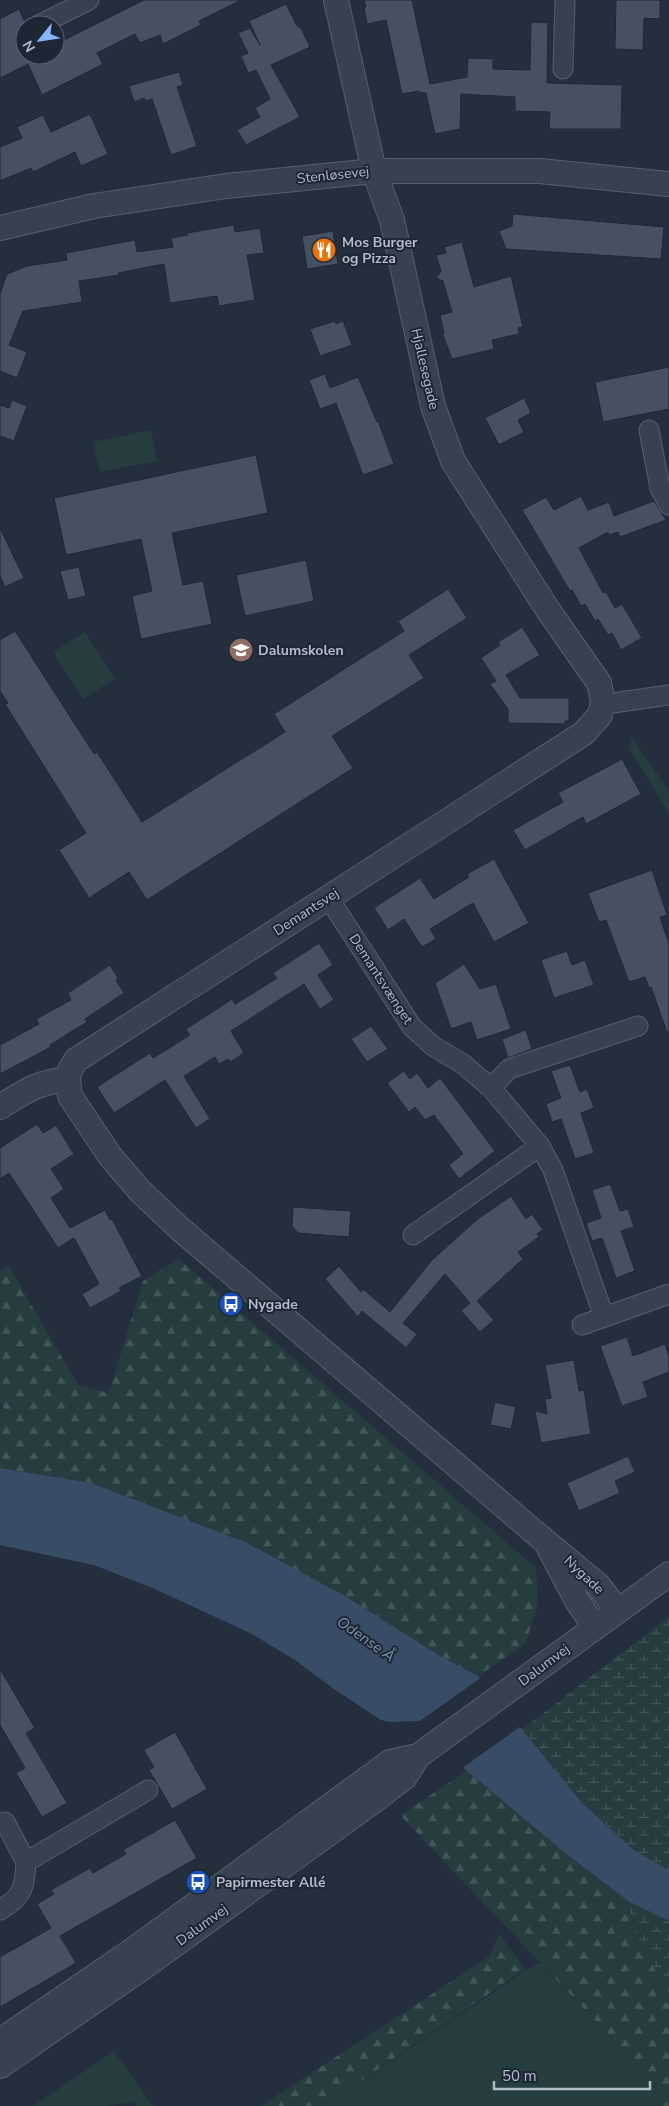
<svg xmlns="http://www.w3.org/2000/svg" width="669" height="2106" font-family="'Nunito Sans',sans-serif">
<style>
.green{fill:#263c3f}
.forest{fill:url(#forest-firs)}
.wetland{fill:url(#wetland-marsh)}
.water{fill:#394c67}
.pier{fill:#242f3e}
.building{fill:#455162;stroke:#1f2835}
.lines{fill:none;stroke-linecap:round;stroke-linejoin:round}
.minor-casing{stroke:#565f6c;stroke-width:21}
.tertiary-casing{stroke:#565f6c;stroke-width:26}
.minor{stroke:#38414e;stroke-width:19}
.tertiary{stroke:#38414e;stroke-width:24}
.labels{text-anchor:middle;dominant-baseline:central;stroke-width:4;stroke-linejoin:round;paint-order:stroke}
.street-label{font-size:14px;fill:#b4bcc9;stroke:#1d2633}
.poi-label{font-size:14px;font-weight:bold;fill:#b4bcc9;stroke:#1d2633;text-anchor:start}
.water-label{font-size:15px;font-style:italic;fill:#7c92b1;stroke:#1d2633}
</style>
<defs>
<pattern id="forest-firs" width="22" height="20" patternUnits="userSpaceOnUse" patternTransform="scale(1.25)"><rect width="22" height="20" fill="#263c3f"/><path d="M5 1l3.5 6h-7zM16 11l3.5 6h-7z" fill="#435659"/></pattern>
<pattern id="wetland-marsh" width="20" height="14" patternUnits="userSpaceOnUse" patternTransform="scale(1.25)"><rect width="20" height="14" fill="#263c3f"/><path d="M1 5h8M5 5V1M11 12h8M15 12V8" fill="none" stroke="#435659"/></pattern>
</defs>
<rect width="100%" height="100%" fill="#242f3e"/>
<path class="green" d="M151 430 157 461 100 472 93 442Z
M85 632 115 679 83 699 53 652Z
M631 736 669 791V813L629 748Z
M539 1962 661 2090 660 2106H324Z
M114 2051 153 2106H136L135 2101 107 2106H33Z"/>
<path class="forest" d="M179 1259 536 1568 538 1606 525 1644 478 1676 91 1483 0 1468V1409H4L0 1401V1269L8 1265 78 1385 109 1393 143 1281Z
M467 1771 565 1853 628 1901 637 1940 669 1993V2106H660L661 2090 400 1815Z
M499 1934 525 1969 324 2106H261L490 1956Z"/>
<path class="wetland" d="M669 1617V1870L635 1851 583 1804 521 1730Z
M628 1901 669 1921V1993L637 1940Z"/>
<path class="water" d="M0 1468 91 1483 247 1543 343 1595 440 1656 478 1676 583 1804 635 1851 669 1870V1921L628 1901 565 1853 467 1771 419 1721 390 1722 381 1720 334 1689 295 1660 252 1634 155 1589 94 1565 0 1545Z"/>
<path class="pier" d="M482 1677 521 1726 461 1769 417 1723Z"/>
<path class="building" d="M144 0H241L199 21 201 25 163 44 160 35 140 43 135 34 97 53 103 64 42 95 28 64 0 78V19L19 9 26 25H25V55H55V30L62 41Z
M364 0H412L430 84 467 77 468 58 493 59V69L530 70 531 22 548 23 547 83 622 85 621 129H549L550 112 515 111V97L461 94 460 129 435 134 426 93 419 92V91L402 94 386 20 367 24 364 8 366 7Z
M616 0H660V19L644 18 643 50 615 49Z
M286 4 297 26 301 28 310 47 271 65 300 117 246 145 237 130 260 117 255 108 270 99 256 70 248 73 241 56 248 53 238 33 250 28 260 45 249 21Z
M179 72 183 85 177 87 197 146 171 155 152 99 145 101 144 98 134 102 129 86Z
M90 114 108 154 81 166 75 152 33 172 31 168 0 181V147L22 138 17 127 43 115 51 132Z
M513 214 664 227 661 259 506 249 499 231 512 226Z
M234 225 235 232 260 228 264 253 247 255 255 300 219 306 217 296 170 303 164 264 118 273 119 275 79 281 82 302 23 311 9 345 27 352 17 378 0 371V294L7 274 27 266 67 260 66 253 135 240 137 252 173 247 171 238 188 235 187 233Z
M333 231 338 264 307 269 302 236Z
M462 242 474 287 511 276 523 327 518 328 519 334 492 340 494 349 452 359 443 335 444 333 440 315 452 312 443 281 436 278 441 271 436 255 446 253 444 247Z
M335 321 336 324 343 321 352 345 320 356 310 329Z
M669 367V409L603 422 595 382Z
M325 374 330 388 358 377 377 422 378 421 394 464 363 475 336 403 320 409 309 380Z
M524 398 531 413 518 420 524 432 499 445 485 418Z
M12 400 27 406 14 441 0 436V405L9 408Z
M256 455 268 513 172 533 183 585 203 581 212 624 141 639 132 596 152 591 141 539 66 555 54 498Z
M581 496 588 510 609 502 614 516 654 501 666 520 620 537 618 532 609 535 608 532 579 548 603 593 606 592 615 608 622 604 642 638 621 650 612 633 608 635 598 619 595 621 585 604 581 606 572 590 570 591 522 510 546 497 554 510Z
M0 528 24 578 5 587 0 576Z
M306 560 314 601 245 616 236 575Z
M79 567 86 596 68 600 60 571Z
M448 589 467 618 409 655 424 678 332 736 353 768 147 900 129 872 89 898 59 850 86 833 5 704 8 703 0 691V640L15 631 94 754 97 752 142 822 285 732 274 714 404 631 398 621Z
M522 627 540 655 506 675 520 698H569V721H565V724L508 723V709L490 684 496 681 481 658 500 645 498 642Z
M622 759 641 794 586 824 583 817 525 850 513 830 563 802 558 793Z
M494 859 529 923 494 942 473 903 430 929 436 939 422 947 404 919 388 930 374 908 420 878 434 899 469 877 467 874Z
M652 870 667 915 660 917 669 944V1032H667L651 987 649 988 645 977 629 982 606 920 599 922 588 893Z
M319 943 333 965 318 975 334 1000 320 1009 304 984 231 1031 244 1053 230 1062 228 1059 219 1064 215 1057 184 1076 210 1119 196 1128 165 1080 114 1113 97 1087 150 1053 153 1058 190 1035 186 1029 232 999 235 1004 255 992 277 978 273 973Z
M567 951 572 965 585 960 594 985 554 998 541 960Z
M464 964 480 989 496 984 511 1029 477 1040 471 1022 451 1029 435 983Z
M110 965 118 978 116 980 124 993 85 1019 87 1022 50 1045 51 1047 0 1074V1045L39 1024 36 1019 71 1000 68 993Z
M371 1026 388 1049 367 1062 351 1039Z
M526 1030 532 1049 508 1058 502 1039Z
M570 1065 580 1092 587 1089 594 1108 581 1113 594 1153 575 1159 561 1119 552 1122 546 1104 561 1098 551 1071Z
M404 1071 410 1079 417 1073 428 1088 440 1078 495 1151 459 1179 449 1165 463 1154 434 1115 425 1120 415 1107 409 1112 387 1083Z
M37 1124 43 1133 56 1125 74 1154 51 1169 64 1189 51 1198 70 1228 105 1210 110 1220 112 1219 142 1276 119 1288 121 1291 90 1308 82 1294 99 1284 74 1238 58 1248 9 1173 0 1179V1148Z
M610 1184 620 1211 628 1209 634 1227 621 1231 635 1271 616 1278 602 1238 592 1241 586 1223 601 1218 592 1190Z
M511 1196 526 1219 532 1214 543 1230 537 1234 539 1237 518 1252 523 1259 477 1301 494 1320 480 1332 461 1311 470 1303 445 1274 403 1323 417 1334 406 1348 362 1311 358 1317 325 1279 339 1266 361 1292 363 1289 390 1312 432 1260 479 1218Z
M293 1207 351 1211 349 1237 298 1233 292 1226Z
M627 1337 633 1356 665 1344 669 1356V1372L643 1382 648 1397 622 1406 600 1346Z
M574 1360 579 1391 584 1390 591 1434 541 1443 535 1411 547 1414 545 1399 551 1398 545 1365Z
M495 1402 516 1407 511 1429 490 1425Z
M628 1456 635 1472 615 1481 620 1493 579 1511 567 1483Z
M0 1669 35 1728 26 1733 67 1803 42 1817 16 1773 25 1768 0 1725Z
M175 1732 207 1789 172 1809 149 1770 154 1767 144 1750Z
M175 1820 197 1858 60 1936 76 1963 0 2007V1957L51 1928 37 1904 54 1894 51 1890 90 1868 93 1873 126 1854 123 1850Z"/>
<g class="lines">
<defs>
<path id="minor" d="M39 25 89 0
M563 69 565 0
M649 430 660 488 669 505
M603 701 613 703 669 695
M328 897 412 1027 433 1046 463 1064 491 1088 540 1146 553 1170 604 1317
M491 1088 509 1069 638 1026
M413 1235 540 1146
M582 1325 669 1294
M5 1822 26 1862
M0 1910C23 1897 25 1887 26 1862L148 1790"/>
<path id="tertiary" d="M336 0 374 171 392 220 433 406 453 461 548 610 599 683 603 701 600 715 584 733 76 1060 70 1070 68 1079 70 1096 110 1156 140 1191 179 1228 546 1542 598 1585 618 1611
M0 228 94 206 226 186 374 171H540L669 184
M0 1107C27 1090 36 1083 68 1079
M549 1548 577 1601 595 1627
M0 2041 133 1950 390 1762 418 1756
M0 2066 145 1966 375 1800 405 1777 418 1756 669 1574"/>
</defs>
<use href="#minor" class="minor-casing"/>
<use href="#tertiary" class="tertiary-casing"/>
<use href="#minor" class="minor"/>
<use href="#tertiary" class="tertiary"/>
</g>
<defs>
<symbol id="restaurant-disc" viewBox="-11 -11 22 22"><circle r="9.5" fill="#e8710a" stroke="#1d2633"/><path d="M-5-6h1v4h1v-4h1v4h1v-4h1v5L-1.5 .5V6h-2V.5L-5-1ZM5-6V6H3V1.5H1.5Q1.5-4 5-6Z" fill="#fff"/></symbol>
<symbol id="school-disc" viewBox="-11 -11 22 22"><circle r="9.5" fill="#8d6e63" stroke="#1d2633"/><path d="M0-5L7-2L0 1L-7-2ZM-4 1L0 2.5L4 1V4Q0 6-4 4Z" fill="#fff"/></symbol>
<symbol id="bus-disc" viewBox="-11 -11 22 22"><circle r="9.5" fill="#1a4fb4" stroke="#1d2633"/><path d="M-5-6H5V4H4V6H2V4H-2V6H-4V4H-5ZM-3.5-4V0h7V-4ZM-3.5 1.2v1.5H-2V1.2ZM2 1.2v1.5H3.5V1.2Z" fill="#fff"/></symbol>
</defs>
<g fill-rule="evenodd">
<use href="#restaurant-disc" x="310" y="236" width="28" height="28"/>
<use href="#school-disc" x="227" y="636" width="28" height="28"/>
<use href="#bus-disc" x="217" y="1290" width="28" height="28"/>
<use href="#bus-disc" x="184" y="1868" width="28" height="28"/>
</g>
<g class="labels">
<g class="street-label">
<text transform="translate(333 175) rotate(-6)">Stenløsevej</text>
<text transform="translate(425 369) rotate(77)">Hjallesegade</text>
<text transform="translate(306 912) rotate(-33)">Demantsvej</text>
<text transform="translate(381 979) rotate(57)">Demantsvænget</text>
<text transform="translate(584 1575) rotate(43)">Nygade</text>
<text transform="translate(544 1665) rotate(-37)">Dalumvej</text>
<text transform="translate(202 1925) rotate(-36)">Dalumvej</text>
</g>
<g class="poi-label">
<text x="342" y="242">Mos Burger<tspan x="342" dy="16">og Pizza</tspan></text>
<text x="258" y="650">Dalumskolen</text>
<text x="248" y="1304">Nygade</text>
<text x="216" y="1882">Papirmester Allé</text>
</g>
<g class="water-label">
<text transform="translate(366 1639) rotate(35)">Odense Å</text>
</g>
</g>
<g transform="translate(40 40) rotate(240)"><circle r="24" fill="#1d2633" stroke="#59626f"/>
<path d="M0-4L9 19L0 12L-9 19Z" fill="#8ab4f8"/>
<text y="-8" font-size="14" font-weight="bold" text-anchor="middle" fill="#b4bcc9">N</text>
</g>
<path d="M494 2081v8h156v-8" fill="none" stroke="#b4bcc9" stroke-width="2.5"/>
<text x="502" y="2081" font-size="15" fill="#b4bcc9" stroke="#1d2633" stroke-width="4" paint-order="stroke">50 m</text>
</svg>
